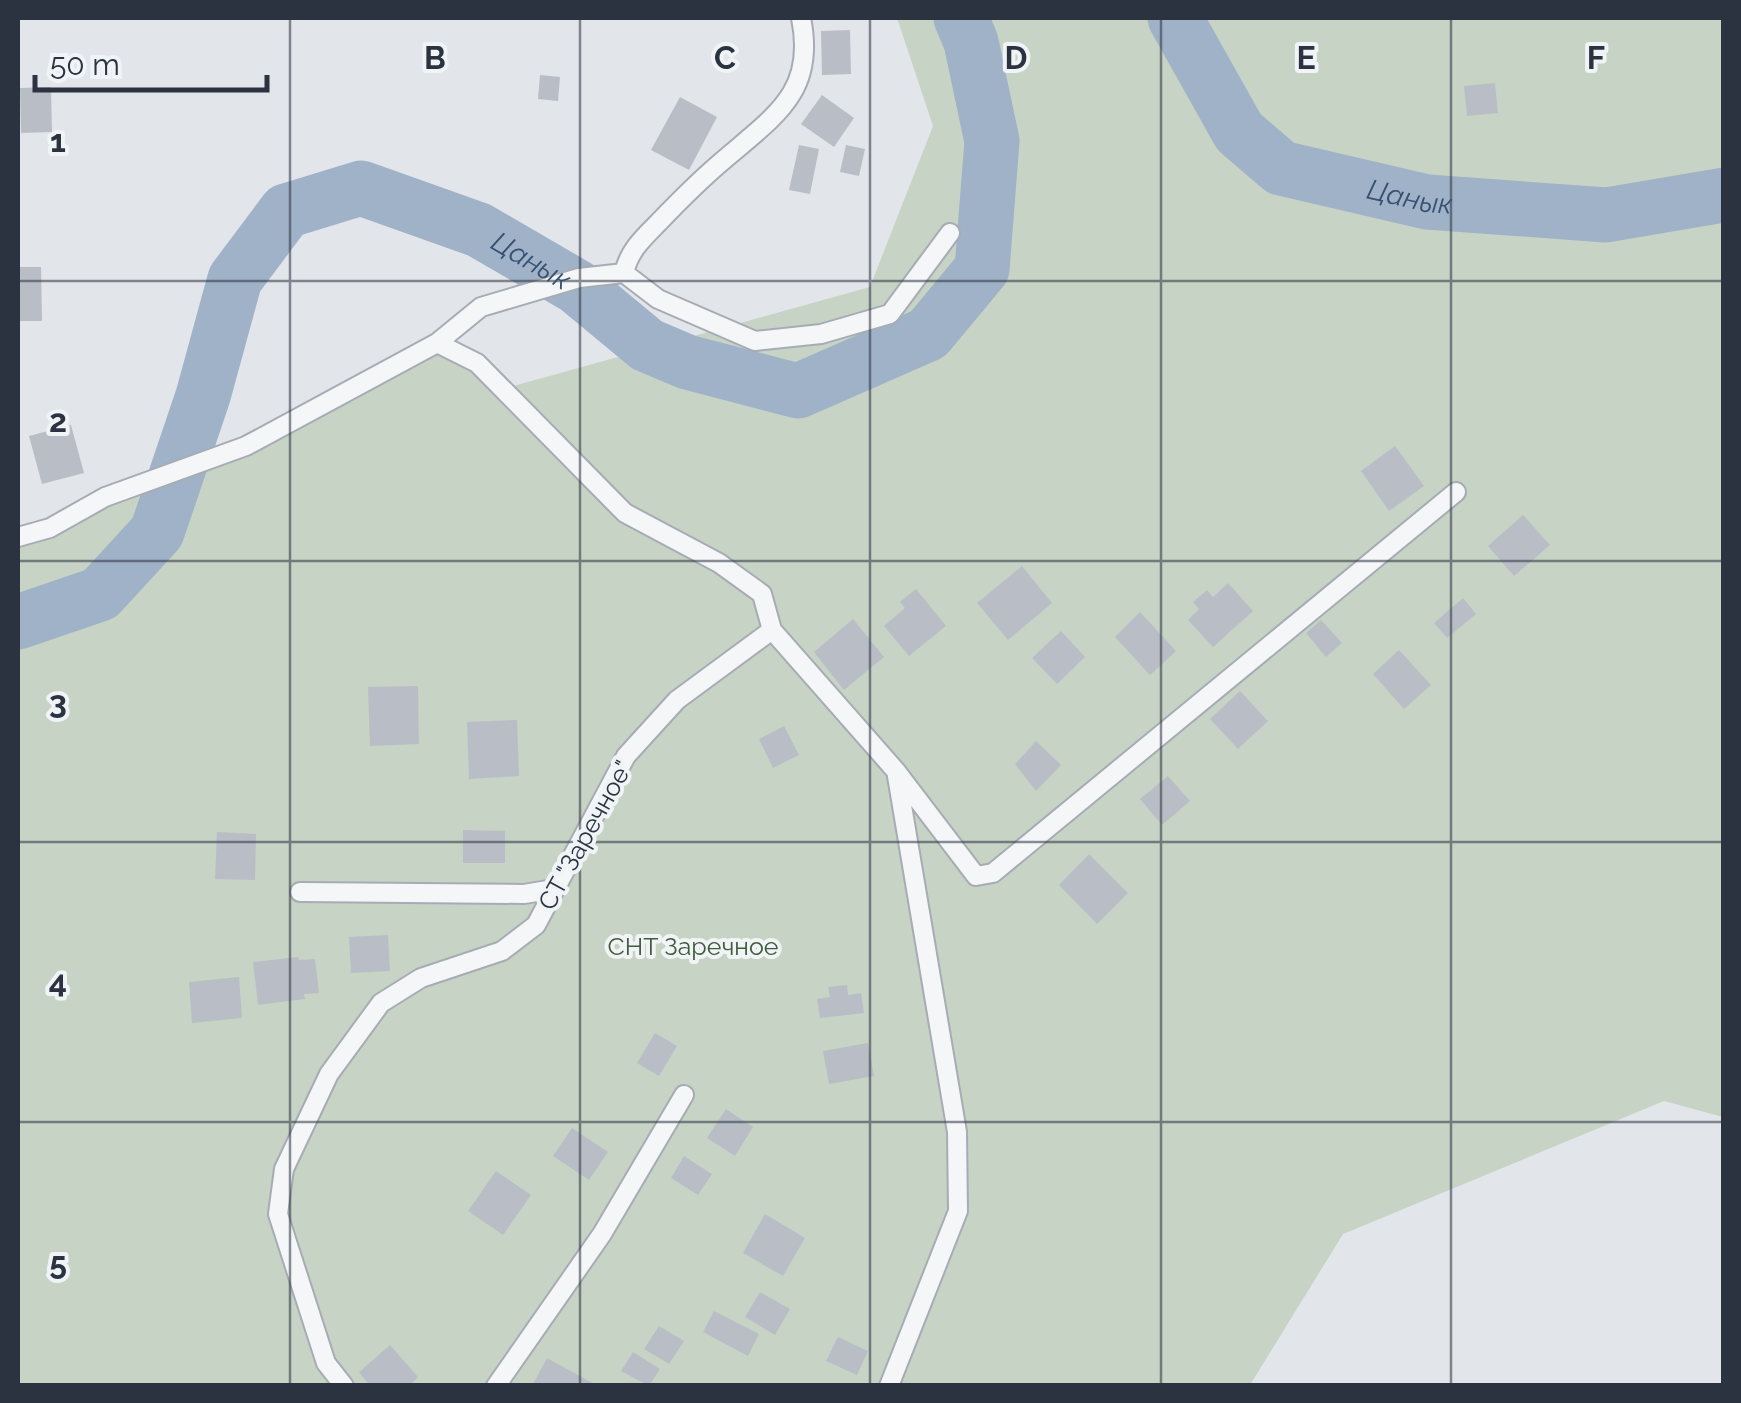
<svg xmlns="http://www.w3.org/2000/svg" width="1741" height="1403" font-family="Raleway,sans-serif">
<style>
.green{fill:#c7d3c4}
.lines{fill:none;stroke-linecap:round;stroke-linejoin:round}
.river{stroke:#9fb2c7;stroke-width:55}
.building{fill:#b9bec6}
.lane-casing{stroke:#a7acb4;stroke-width:22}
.lane{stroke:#f4f6f8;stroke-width:18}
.grid{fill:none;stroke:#2b3341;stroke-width:2.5;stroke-opacity:0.55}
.labels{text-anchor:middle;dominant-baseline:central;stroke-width:8;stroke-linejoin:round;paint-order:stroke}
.street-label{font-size:25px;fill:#2b3341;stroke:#f1f4f7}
.park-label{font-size:25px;fill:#3f5b39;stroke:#f1f4f7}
.water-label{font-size:28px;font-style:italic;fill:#375172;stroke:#f1f4f7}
.grid-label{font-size:32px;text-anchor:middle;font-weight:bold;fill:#2b3341;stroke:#f1f4f7;stroke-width:8;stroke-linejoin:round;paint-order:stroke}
</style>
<rect width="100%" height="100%" fill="#e2e5ea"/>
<path class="green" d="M897 18H1723V1117L1664 1101 1343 1234 1250 1385 18 1386V537L167 477 437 343 503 389 870 287 933 126Z"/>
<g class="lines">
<g class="river">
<path id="s1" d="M1175 18 1239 132 1281 168 1427 202 1606 215 1724 195"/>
<path id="s2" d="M18 622 100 594 157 532 203 396 235 279 286 211 361 188 479 230 577 287 647 345 687 362 798 391 928 334 982 269 992 141 971 42 961 18"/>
</g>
</g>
<path class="building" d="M850 30 851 74 822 75 821 31Z
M540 75 560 77 558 101 538 99Z
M1495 83 1498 113 1467 116 1464 86Z
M51 87 52 132 21 133 20 88Z
M822 95 854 118 834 147 801 124Z
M680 97 717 117 689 170 651 150Z
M799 145 819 149 810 194 789 190Z
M846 145 865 149 859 176 840 172Z
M18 267H41L42 321H18Z
M71 425 84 473 42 484 29 436Z
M1395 446 1424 486 1389 511 1361 471Z
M1523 515 1550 545 1514 576 1488 546Z
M1022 566 1052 603 1008 640 977 603Z
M1228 583 1253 611 1213 647 1188 620 1199 609 1193 602 1207 590 1213 597Z
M916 589 946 626 909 656 884 626 905 608 900 602Z
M1463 598 1476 614 1447 638 1434 623Z
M1140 612 1176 651 1150 675 1115 637Z
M853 619 884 657 844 690 814 652Z
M1321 620 1342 643 1326 657 1306 633Z
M1061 631 1085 657 1057 684 1032 658Z
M1399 650 1431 685 1404 709 1373 674Z
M418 686 419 744 370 746 368 687Z
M1240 691 1268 721 1238 749 1210 719Z
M517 720 519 776 469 779 467 722Z
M784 726 799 755 773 768 759 739Z
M1036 741 1061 765 1036 791 1015 764Z
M1168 776 1190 801 1162 825 1140 799Z
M463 830 505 831V863H463Z
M217 832 256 834 255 880 215 879Z
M1089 854 1128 893 1097 924 1059 885Z
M388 935 390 971 351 973 349 937Z
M298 957 299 960 315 959 319 993 304 994 305 999 258 1005 253 962Z
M239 977 242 1018 192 1023 189 982Z
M847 985 848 995 861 993 864 1013 820 1018 817 999 830 997 828 987Z
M655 1033 677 1046 659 1076 637 1063Z
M868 1043 874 1076 829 1084 823 1051Z
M726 1109 753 1127 735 1156 707 1138Z
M572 1128 608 1152 589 1180 553 1156Z
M684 1156 712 1174 698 1195 671 1178Z
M496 1171 531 1195 503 1235 468 1211Z
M765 1214 805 1238 783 1276 743 1253Z
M760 1292 790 1309 775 1335 745 1317Z
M714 1311 759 1334 748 1356 703 1332Z
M659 1326 684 1341 669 1364 644 1349Z
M838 1337 868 1351 857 1375 826 1361Z
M390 1345 418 1377 409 1386H370L359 1372Z
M633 1352 660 1369 649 1386 621 1371Z
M547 1358 598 1386H532Z"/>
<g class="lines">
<defs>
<path id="lane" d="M801 18C816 91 776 115 726 158 702 178 680 200 658 223 642 239 629 251 624 273L658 299 755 341 821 334 890 314 950 233
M437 343 481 307 579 278 624 273
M18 537 50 528 105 497 246 446 437 343 477 363 625 513 719 563 762 594 772 630 896 771 976 876 993 873 1456 492
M300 892 524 894 554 889
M344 1386 326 1363 278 1214 284 1169 329 1074 381 1003 421 978 502 951 536 925 626 756 677 700 772 630
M496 1386 602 1234 684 1095
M889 1386 958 1211 957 1132 897 776"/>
</defs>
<use href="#lane" class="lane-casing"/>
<use href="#lane" class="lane"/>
</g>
<path class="grid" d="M290 18V1386M580 18V1386M870 18V1386M1161 18V1386M1451 18V1386M18 281H1724M18 561H1724M18 842H1724M18 1122H1724"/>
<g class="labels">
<g class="street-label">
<text transform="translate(585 835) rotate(-61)">СТ "Заречное"</text>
</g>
<g class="park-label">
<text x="693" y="946">СНТ Заречное</text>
</g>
<g class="water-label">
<text stroke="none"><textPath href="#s1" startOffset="318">Цанык</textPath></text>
<text stroke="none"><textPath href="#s2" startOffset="785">Цанык</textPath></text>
</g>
</g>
<g class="grid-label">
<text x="435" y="69">B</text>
<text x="725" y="69">C</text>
<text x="1016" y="69">D</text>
<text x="1306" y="69">E</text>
<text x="1596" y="69">F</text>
<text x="58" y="152">1</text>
<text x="58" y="432">2</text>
<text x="58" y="713">3</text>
<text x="58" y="993">4</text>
<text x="58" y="1274">5</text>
</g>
<rect width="1741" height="1403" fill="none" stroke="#2b3341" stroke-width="40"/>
<path d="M35 75v15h232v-15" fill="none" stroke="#2b3341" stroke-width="5"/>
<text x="50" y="75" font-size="30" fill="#2b3341" stroke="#f1f4f7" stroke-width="8" paint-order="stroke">50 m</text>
</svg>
